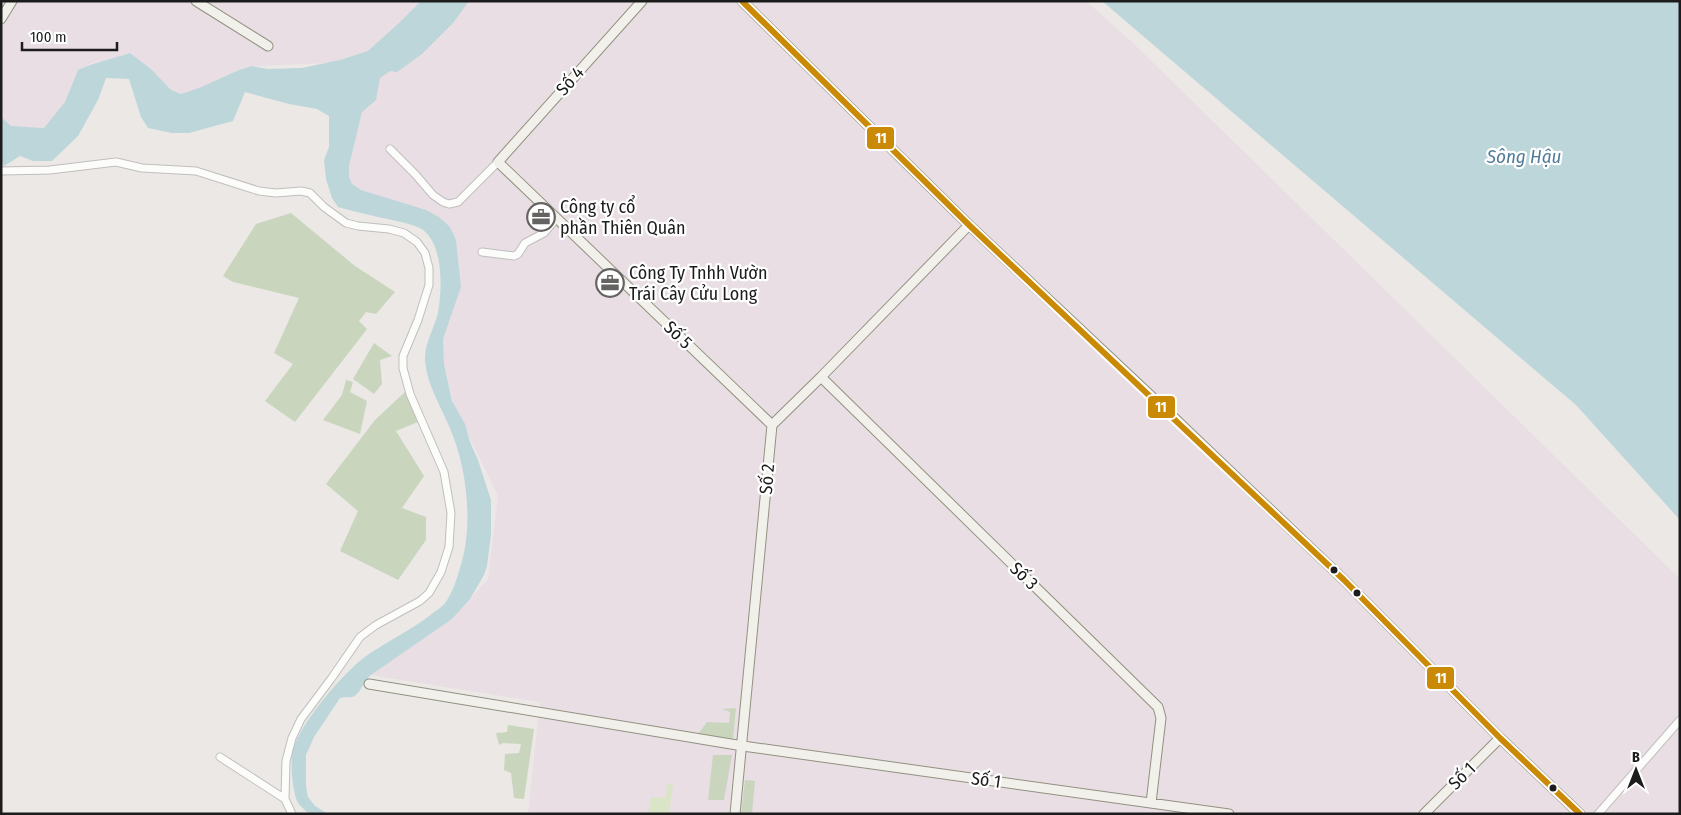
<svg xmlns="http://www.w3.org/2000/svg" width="1681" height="815" font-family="'Fira Sans Condensed',sans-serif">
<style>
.industrial{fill:#e8dee4}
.grass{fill:#dae4c7}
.forest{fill:#c9d6bd}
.water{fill:#bdd6da}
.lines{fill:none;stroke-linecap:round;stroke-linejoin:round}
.street-casing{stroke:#c0bfbd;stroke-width:9}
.secondary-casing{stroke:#929180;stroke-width:11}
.street{stroke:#fcfcfb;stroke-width:7}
.secondary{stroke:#f1f0ea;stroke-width:9}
.bus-1-casing{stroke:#fff;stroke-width:10}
.bus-1{stroke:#cb8a06;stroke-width:6}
.bus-dot{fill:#1c1c1c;stroke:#fff;stroke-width:2}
.labels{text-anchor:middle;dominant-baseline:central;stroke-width:4.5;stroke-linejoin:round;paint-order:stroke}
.street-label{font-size:18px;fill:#1c1c1c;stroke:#fff}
.poi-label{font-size:18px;fill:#1c1c1c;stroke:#fff;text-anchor:start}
.water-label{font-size:19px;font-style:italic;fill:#517b99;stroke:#fff}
.line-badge{stroke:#fff;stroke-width:2}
.badge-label{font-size:14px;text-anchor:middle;font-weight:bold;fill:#fff}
</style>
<rect width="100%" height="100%" fill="#ebe8e5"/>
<path class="industrial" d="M1 1H1086L1135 45 1680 579V814H528L540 702 371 675 452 619 488 579 498 496 454 405 444 364 443 339 461 287 456 240 380 197 361 190 352 184 349 177V166L362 112 326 63 252 66 239 70 199 88 181 94 171 90 164 84 112 59 94 62 78 70 65 102 45 128 11 126 1 117Z"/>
<path class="grass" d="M667 783 673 784 669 814H648L651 797 666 798Z"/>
<path class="forest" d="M291 213 355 266 395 292 376 314 366 312 359 321 367 329 295 422 265 401 293 364 274 353 299 298 233 282 223 276 256 224Z
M374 343 392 356 380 360 382 384 374 394 353 379Z
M346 380 353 382 350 392 367 401 360 434 323 420 342 395Z
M406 391 418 422 396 431 424 476 402 508 426 517V540L398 580 340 551 358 511 326 484 375 420Z
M736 708 733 739 698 734 707 722 729 723 730 712 722 709Z
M508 725 534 729 524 799 514 798 511 773 504 770 505 754 519 753 521 744 503 743 499 745 496 733 507 732Z
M713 755H732L724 800H708Z
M745 780 755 781 752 814H741Z"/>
<path class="water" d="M421 1H469L453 23 422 54 397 72 390 71 380 78 376 100 362 112 349 166V177L352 184 361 190 426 210 439 217 450 227 456 240 461 287 443 339 444 364 452 401 465 424 470 442 478 460 491 500V535L487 566 484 575 470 599 452 619 371 675C363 682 361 691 356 695 351 699 345 696 340 698L314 737 306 755V787L308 797 315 806 328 814H309C305 810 301 807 298 803 292 791 290 762 293 750 300 723 345 670 369 654 390 640 413 629 433 613 437 610 442 607 445 603 452 594 457 579 460 568 474 525 467 466 449 426 440 405 427 384 425 361 424 344 434 329 438 313 442 290 444 246 423 230 417 226 408 224 401 222 380 217 359 213 338 207L332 198 326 179 324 160 329 147V116L317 109 289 104 245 92 233 121 189 133H172L148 128 141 117 129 79 106 78 98 100 78 136 52 161H33L20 156 4 166 1 162V117L11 126 44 128 65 102 78 70C95 62 112 59 130 53L152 70 171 90 181 94 199 88 239 70 252 66 268 69 302 68 340 60 368 51 399 23Z
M1102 1H1680V520L1576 405Z"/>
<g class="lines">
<defs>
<path id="street" d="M390 149 415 174 433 195 443 202 449 204 458 202 498 162
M1 171 50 170 116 162 142 168 196 171 259 191 276 193 301 191 310 193 324 207 346 223 358 226 389 229 404 233 417 242 425 253 429 268V285L418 320 403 356V368L410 394 444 472 451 513 449 547 441 572 429 593 420 601 376 625 360 637 331 679 301 719 292 738 286 761 285 799
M482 252 514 256 518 254 525 243 544 233 557 218
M220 757 285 799 292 814
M1598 814 1680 720"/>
<path id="secondary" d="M196 1 268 46
M642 1 498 162 772 425
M742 1 969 225 1166 410 1344 580 1500 738 1580 814
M1 19 12 1
M821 377 1158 707 1161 718 1151 803
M369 684 743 746 1229 814
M735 814 772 425 821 377 969 225
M1424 814 1500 738"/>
</defs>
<use href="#street" class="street-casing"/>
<use href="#secondary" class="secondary-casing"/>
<use href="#street" class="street"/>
<use href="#secondary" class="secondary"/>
<defs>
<path id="bus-1" d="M742 1 969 225 1344 580 1500 738 1580 814"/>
</defs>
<use href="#bus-1" class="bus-1-casing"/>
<use href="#bus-1" class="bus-1"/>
</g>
<defs>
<symbol id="office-ring" viewBox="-11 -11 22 22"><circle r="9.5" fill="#fff" stroke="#646362" stroke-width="1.5"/><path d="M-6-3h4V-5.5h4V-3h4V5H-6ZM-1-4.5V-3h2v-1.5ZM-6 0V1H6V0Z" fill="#646362"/></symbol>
</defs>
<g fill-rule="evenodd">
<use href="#office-ring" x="525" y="201" width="32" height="32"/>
<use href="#office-ring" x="594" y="267" width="32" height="32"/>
</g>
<g class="bus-dot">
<circle cx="1334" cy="570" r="4.5"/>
<circle cx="1357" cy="593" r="4.5"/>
<circle cx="1553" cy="788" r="4.5"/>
</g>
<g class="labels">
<g class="street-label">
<text transform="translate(570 81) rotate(-48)">Số 4</text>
<text transform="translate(678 335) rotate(44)">Số 5</text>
<text transform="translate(767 479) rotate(-85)">Số 2</text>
<text transform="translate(1024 576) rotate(44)">Số 3</text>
<text transform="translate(1462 776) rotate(-45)">Số 1</text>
<text transform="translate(986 780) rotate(8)">Số 1</text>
</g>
<g class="poi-label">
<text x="560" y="207">Công ty cổ<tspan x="560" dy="21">phần Thiên Quân</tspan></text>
<text x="629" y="273">Công Ty Tnhh Vườn<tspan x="629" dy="21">Trái Cây Cửu Long</tspan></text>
</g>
<g class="water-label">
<text x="1524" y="156">Sông Hậu</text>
</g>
</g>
<g class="line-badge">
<rect x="866" y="126" width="29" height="24" rx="5" fill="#cb8a06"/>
<rect x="1147" y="395" width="29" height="24" rx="5" fill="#cb8a06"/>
<rect x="1426" y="666" width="29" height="24" rx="5" fill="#cb8a06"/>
</g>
<g class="badge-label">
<text x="881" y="143">11</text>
<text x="1161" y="412">11</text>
<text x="1441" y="683">11</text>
</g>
<rect width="1681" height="815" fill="none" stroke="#1c1c1c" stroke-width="5"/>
<g transform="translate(1636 770)" stroke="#ffffff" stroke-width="4" paint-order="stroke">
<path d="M0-4L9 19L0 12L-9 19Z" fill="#1c1c1c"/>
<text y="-8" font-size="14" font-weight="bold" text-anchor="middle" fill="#1c1c1c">B</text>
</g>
<path d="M22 42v8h95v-8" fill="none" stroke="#1c1c1c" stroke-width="2.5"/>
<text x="30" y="42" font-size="15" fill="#1c1c1c" stroke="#ffffff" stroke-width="4" paint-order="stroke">100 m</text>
</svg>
